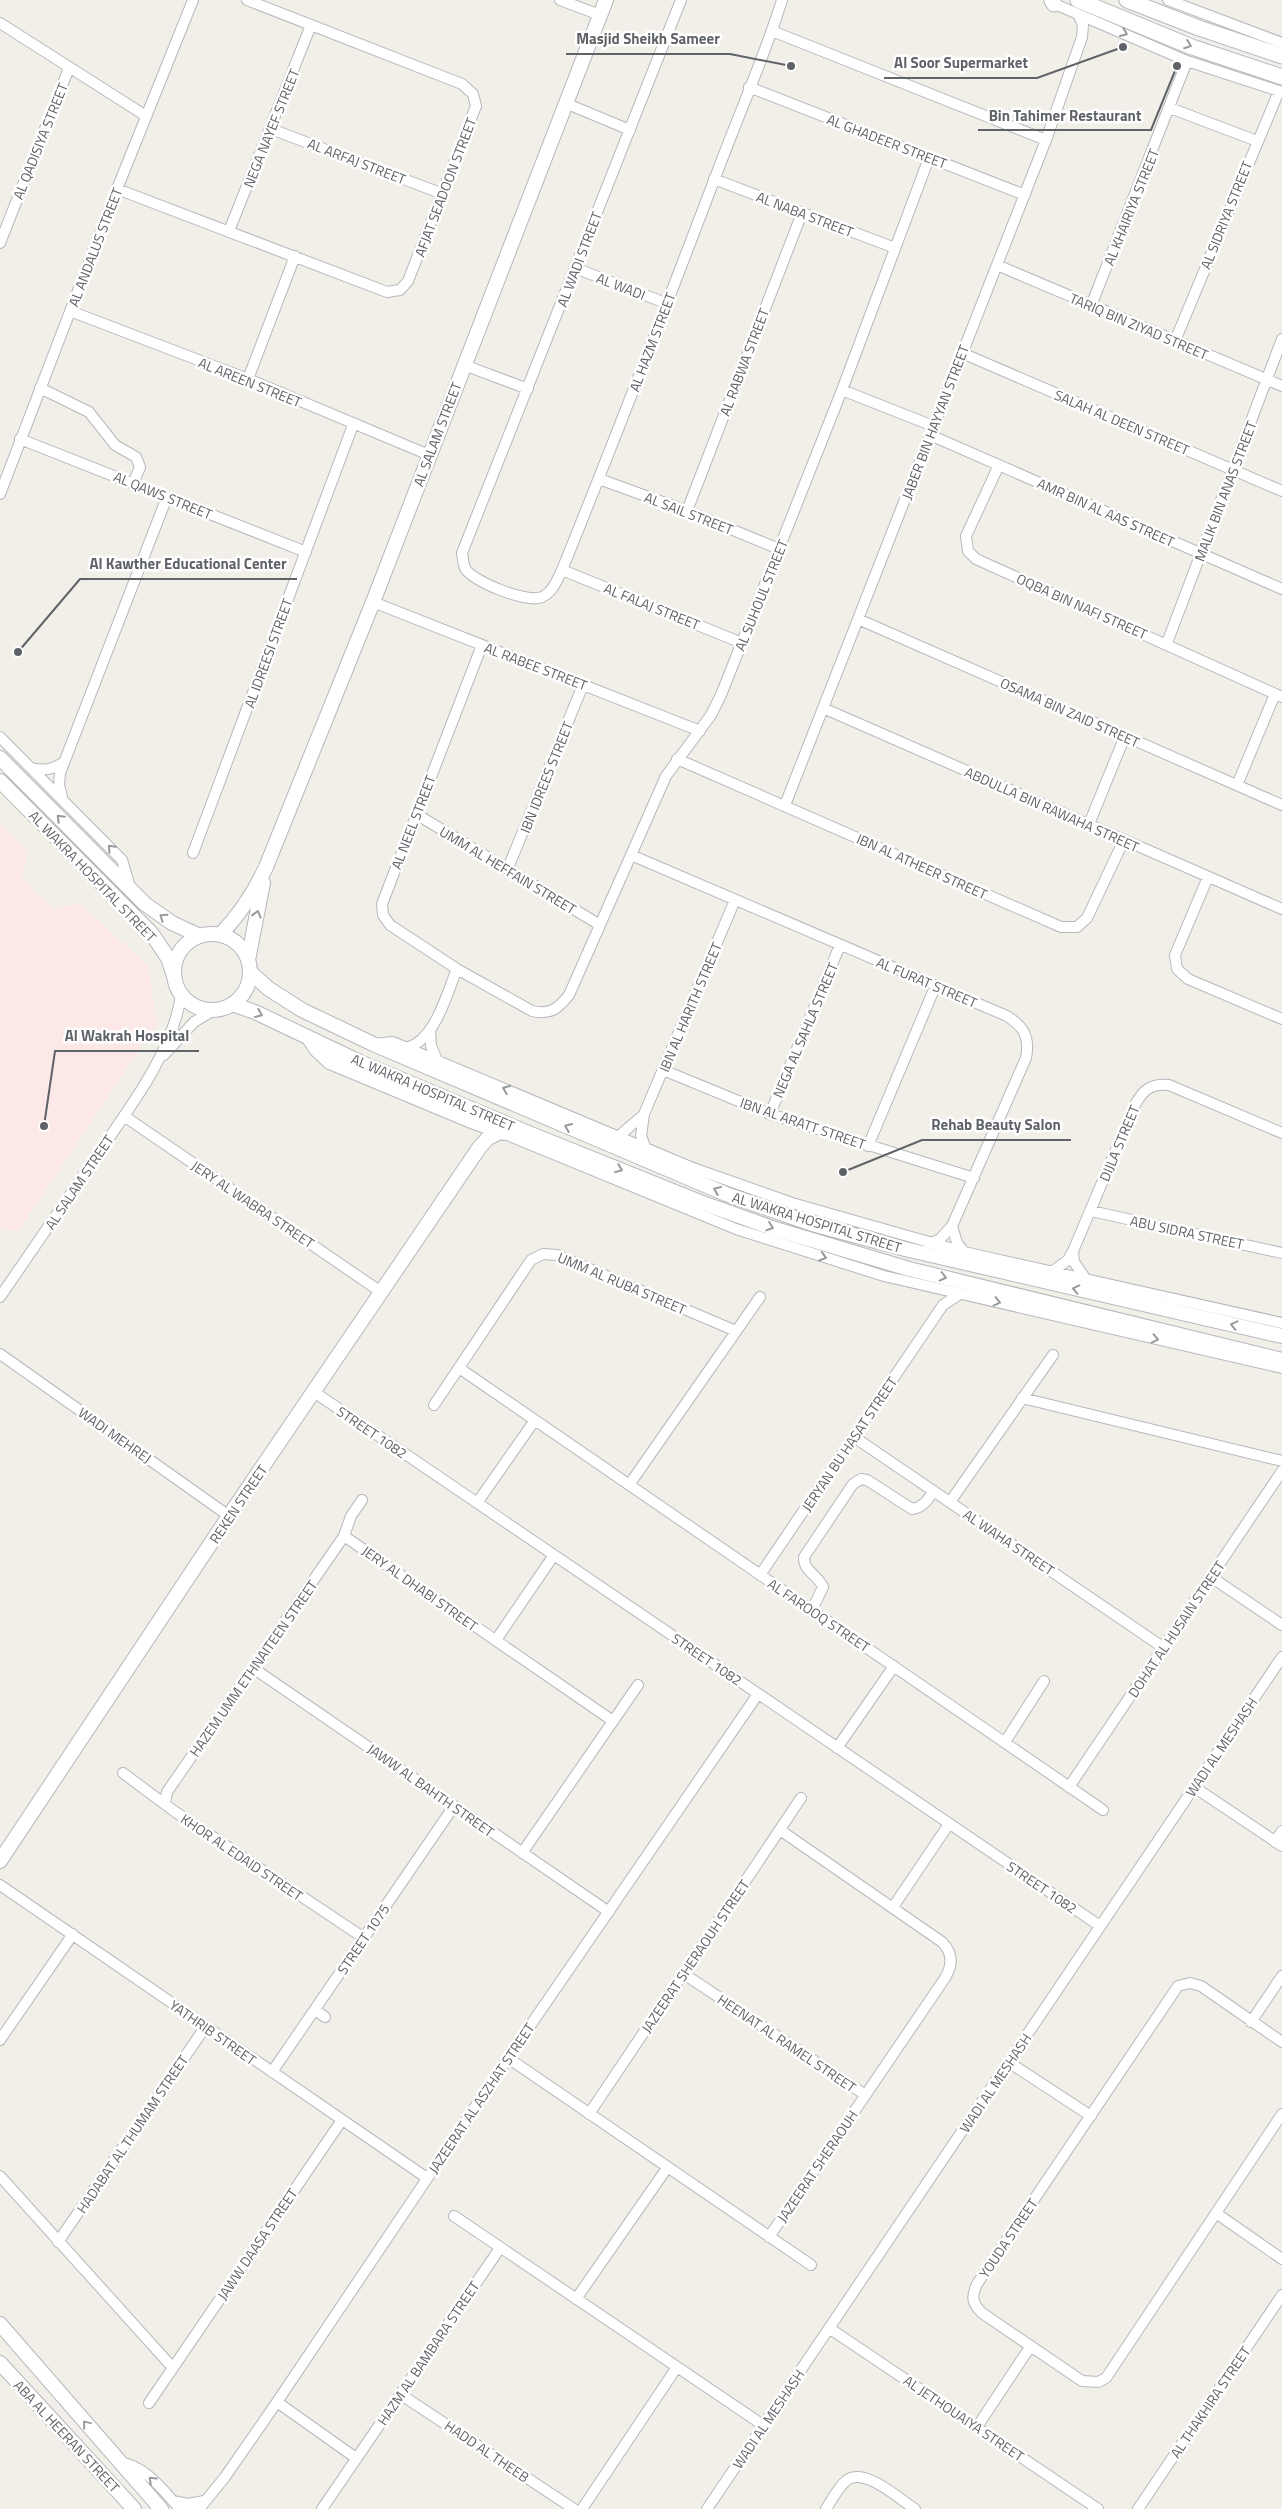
<svg xmlns="http://www.w3.org/2000/svg" width="1282" height="2509" font-family="'Titillium Web',sans-serif">
<style>
.medical{fill:#fce8e6}
.lines{fill:none;stroke-linecap:round;stroke-linejoin:round}
.minor-casing{stroke:#b5b8bc;stroke-width:12}
.tertiary-casing{stroke:#b5b8bc;stroke-width:16}
.secondary-casing{stroke:#b6babf;stroke-width:17}
.minor{stroke:#fff;stroke-width:10}
.tertiary{stroke:#fff;stroke-width:14}
.secondary{stroke:#fff;stroke-width:15}
.oneway{stroke:#979a9d}
.labels{text-anchor:middle;dominant-baseline:central;stroke-width:5;stroke-linejoin:round;paint-order:stroke}
.street-label{font-size:14px;fill:#5f6368;stroke:#fff}
.leader{fill:none;stroke:#5f6368;stroke-width:2}
.callout-dot{fill:#5f6368;stroke:#fff;stroke-width:2}
.callout-label{font-size:15px;text-anchor:middle;font-weight:bold;fill:#5f6368;stroke:#fff;stroke-width:5;stroke-linejoin:round;paint-order:stroke}
</style>
<rect width="100%" height="100%" fill="#f1efe8"/>
<path class="medical" d="M0 822 28 850 22 877 42 899 56 909 80 903 148 966 157 1023 18 1231 0 1229Z"/>
<g class="lines">
<defs>
<path id="minor" d="M560 0 600 15
M681 0 462 553C463 557 463 564 465 568 471 581 528 604 542 597 553 592 557 580 562 570 616 437 667 304 718 170 739 114 764 58 782 0
M1168 0 1282 43
M1050 2 1187 61 1282 92
M0 23 146 116
M772 31 1046 140
M749 87 1025 195
M565 103 630 130
M1170 108 1257 141
M271 129 443 194
M714 179 895 248
M117 189 387 292 400 290 408 281 476 106 473 94 462 84 247 0
M229 231 311 25
M0 243 69 68
M997 265 1282 386
M575 268 668 304
M1091 306 1187 61
M70 311 248 379 429 455
M1175 341 1279 91
M962 353 1282 491
M464 365 528 389
M248 379 295 256
M40 388 89 412 115 445 136 457 140 467 133 484
M842 390 933 426
M930 435 1282 589
M20 439 306 552
M999 465 966 536 968 551 976 559 1282 697
M599 479 687 511 779 549
M0 494 117 189 193 0
M687 511 802 213
M562 570 742 643
M373 602 700 731
M858 619 1282 805
M1167 643 1282 339
M482 645 382 904 383 915 390 925 457 969 532 1011C550 1015 558 1009 569 995L666 776 711 715 721 695 842 390 929 158
M823 708 1282 909
M0 737 122 860 130 887
M677 759 1061 927H1077L1087 918 1124 840
M31 768C44 771 52 770 64 762
M1237 785 1275 694
M62 797 59 785 60 773 167 497
M785 805 1046 140 1082 37 1083 25 1078 14
M416 814 600 925
M1089 824 1125 736
M193 853 353 425
M631 855 1007 1016C1024 1027 1030 1037 1026 1058L952 1226 940 1239 929 1244
M508 868 583 685
M1208 877 1175 955 1177 969 1188 979 1282 1019
M430 1031 431 1046 437 1060
M373 1044 393 1042 693 1168 792 1203 964 1252 1282 1323
M407 1048C436 1039 446 995 457 969
M164 1055 194 1022 214 1010
M663 1070 770 1114 974 1178
M770 1114 840 945
M124 1116 381 1292
M500 1132 736 1229 884 1276 1282 1368
M619 1136 641 1117
M868 1146 935 987
M646 1149 641 1136 644 1114 735 900
M1091 1211 1282 1253
M952 1226 957 1243 964 1252
M1073 1251 1074 1262 1085 1278
M1053 1271 1068 1260 1073 1251 1135 1105C1143 1090 1151 1083 1169 1085L1282 1133
M0 1297C31 1252 62 1207 92 1162 126 1113 173 1053 181 995
M0 1354 229 1516
M459 1368 1103 1810
M314 1392 1100 1926
M1022 1398 1282 1461
M434 1405 531 1260 543 1254 557 1255 736 1331
M854 1437 1164 1648
M629 1485 760 1297
M950 1502 1053 1355
M477 1503 535 1420
M344 1536 613 1721
M760 1575 943 1305 960 1294
M1211 1577 1282 1625
M812 1610 823 1587C818 1575 803 1571 804 1557L853 1484 861 1479 867 1480 912 1509C923 1508 928 1499 934 1491
M496 1640 554 1555
M253 1668 609 1912
M1005 1742 1044 1681
M837 1748 894 1666
M123 1773 174 1811 364 1938
M1069 1787 1282 1471
M1194 1787 1282 1846
M165 1803 167 1792 344 1536 351 1516 362 1500
M1275 1842 1282 1831
M522 1853 638 1685
M0 1885 427 2178
M893 1907 949 1824
M684 1974 864 2094
M315 2010 325 2017
M1251 2022 1282 1976
M0 2040 73 1934
M1282 2042 1201 1986 1190 1983 1178 1986 977 2284C971 2297 972 2303 982 2313L1082 2381 1098 2382 1106 2378 1282 2114
M508 2058 811 2265
M1010 2063 1091 2116
M272 2072 454 1806
M589 2114 801 1798
M0 2176 173 2368
M1216 2213 1282 2259
M454 2216 763 2425
M769 2237 945 1978C953 1965 953 1953 942 1942L780 1830
M58 2242 206 2026
M576 2299 667 2168
M829 2328 1098 2509
M400 2394 574 2509
M277 2402 356 2458
M149 2403 342 2120
M977 2427 1030 2347
M119 2462C146 2466 163 2490 180 2509
M173 2501 188 2504 204 2501
M199 2509 225 2477 277 2402 508 2058 758 1694
M322 2509 500 2248
M582 2509 677 2367
M707 2509 1282 1657
M826 2509C832 2500 838 2487 847 2480 865 2467 899 2499 915 2509
M1138 2509 1282 2295"/>
<path id="tertiary" d="M0 758 145 904 172 923 200 936
M0 781 152 934 168 958 175 979
M174 972a38 38 0 1 1 76 0a38 38 0 1 1-76 0Z
M220 935C240 914 254 893 266 867L373 602 606 0
M248 960 263 883
M250 972 269 989 302 1010 373 1044 726 1194 812 1224 905 1249 1282 1336
M232 1004 255 1012 360 1062 531 1134 700 1202 775 1229 909 1269 1282 1360
M310 1040 317 1050 330 1062 474 1122 504 1133
M0 1861 229 1516 479 1148 488 1138 500 1132
M0 2324 161 2509
M0 2363 134 2509"/>
<path id="secondary" d="M1052 0 1054 4
M1078 0 1192 47 1282 77
M1127 0 1199 28 1282 56"/>
</defs>
<use href="#minor" class="minor-casing"/>
<use href="#tertiary" class="tertiary-casing"/>
<use href="#secondary" class="secondary-casing"/>
<use href="#minor" class="minor"/>
<use href="#tertiary" class="tertiary"/>
<use href="#secondary" class="secondary"/>
</g>
<defs><path id="oneway-chevron" d="M-2-3.5L2.5 0L-2 3.5" fill="none" stroke-width="1.6" stroke-linecap="round" stroke-linejoin="round" transform="scale(1.25)"/></defs>
<g class="oneway">
<use href="#oneway-chevron" transform="translate(1124 33) rotate(23)"/>
<use href="#oneway-chevron" transform="translate(1188 45) rotate(21)"/>
<use href="#oneway-chevron" transform="translate(60 818) rotate(-135)"/>
<use href="#oneway-chevron" transform="translate(111 848) rotate(-133)"/>
<use href="#oneway-chevron" transform="translate(257 914) rotate(-76)"/>
<use href="#oneway-chevron" transform="translate(163 917) rotate(-145)"/>
<use href="#oneway-chevron" transform="translate(259 1014) rotate(23)"/>
<use href="#oneway-chevron" transform="translate(506 1089) rotate(-157)"/>
<use href="#oneway-chevron" transform="translate(568 1127) rotate(-157)"/>
<use href="#oneway-chevron" transform="translate(619 1169) rotate(22)"/>
<use href="#oneway-chevron" transform="translate(717 1190) rotate(-157)"/>
<use href="#oneway-chevron" transform="translate(770 1227) rotate(19)"/>
<use href="#oneway-chevron" transform="translate(823 1257) rotate(17)"/>
<use href="#oneway-chevron" transform="translate(943 1277) rotate(14)"/>
<use href="#oneway-chevron" transform="translate(1076 1289) rotate(-167)"/>
<use href="#oneway-chevron" transform="translate(997 1302) rotate(13)"/>
<use href="#oneway-chevron" transform="translate(1234 1325) rotate(-167)"/>
<use href="#oneway-chevron" transform="translate(1155 1339) rotate(13)"/>
<use href="#oneway-chevron" transform="translate(86 2424) rotate(-130)"/>
<use href="#oneway-chevron" transform="translate(152 2480) rotate(-137)"/>
</g>
<g class="labels">
<g class="street-label">
<text transform="translate(271 128) rotate(-68)">NEGA NAYEF STREET</text>
<text transform="translate(40 141) rotate(-68)">AL QADISIYA STREET</text>
<text transform="translate(887 141) rotate(21)">AL GHADEER STREET</text>
<text transform="translate(357 161) rotate(21)">AL ARFAJ STREET</text>
<text transform="translate(445 187) rotate(-69)">AFJAT SEADOON STREET</text>
<text transform="translate(1131 207) rotate(-68)">AL KHAIRIYA STREET</text>
<text transform="translate(805 214) rotate(21)">AL NABA STREET</text>
<text transform="translate(1226 215) rotate(-68)">AL SIDRIYA STREET</text>
<text transform="translate(95 247) rotate(-69)">AL ANDALUS STREET</text>
<text transform="translate(579 259) rotate(-69)">AL WADI STREET</text>
<text transform="translate(621 286) rotate(21)">AL WADI</text>
<text transform="translate(1139 326) rotate(23)">TARIQ BIN ZIYAD STREET</text>
<text transform="translate(652 342) rotate(-69)">AL HAZM STREET</text>
<text transform="translate(744 362) rotate(-69)">AL RABWA STREET</text>
<text transform="translate(250 382) rotate(22)">AL AREEN STREET</text>
<text transform="translate(935 422) rotate(-69)">JABER BIN HAYYAN STREET</text>
<text transform="translate(1122 422) rotate(23)">SALAH AL DEEN STREET</text>
<text transform="translate(437 434) rotate(-69)">AL SALAM STREET</text>
<text transform="translate(1225 491) rotate(-69)">MALIK BIN ANAS STREET</text>
<text transform="translate(163 495) rotate(22)">AL QAWS STREET</text>
<text transform="translate(1106 512) rotate(24)">AMR BIN AL AAS STREET</text>
<text transform="translate(689 513) rotate(21)">AL SAIL STREET</text>
<text transform="translate(761 595) rotate(-68)">AL SUHOUL STREET</text>
<text transform="translate(652 606) rotate(22)">AL FALAJ STREET</text>
<text transform="translate(1082 606) rotate(24)">OQBA BIN NAFI STREET</text>
<text transform="translate(268 653) rotate(-70)">AL IDREESI STREET</text>
<text transform="translate(536 666) rotate(21)">AL RABEE STREET</text>
<text transform="translate(1070 712) rotate(24)">OSAMA BIN ZAID STREET</text>
<text transform="translate(546 777) rotate(-68)">IBN IDREES STREET</text>
<text transform="translate(1052 809) rotate(24)">ABDULLA BIN RAWAHA STREET</text>
<text transform="translate(413 822) rotate(-69)">AL NEEL STREET</text>
<text transform="translate(922 866) rotate(24)">IBN AL ATHEER STREET</text>
<text transform="translate(508 870) rotate(31)">UMM AL HEFFAIN STREET</text>
<text transform="translate(93 876) rotate(46)">AL WAKRA HOSPITAL STREET</text>
<text transform="translate(927 982) rotate(23)">AL FURAT STREET</text>
<text transform="translate(690 1007) rotate(-67)">IBN AL HARITH STREET</text>
<text transform="translate(805 1030) rotate(-67)">NEGA AL SAHLA STREET</text>
<text transform="translate(433 1092) rotate(23)">AL WAKRA HOSPITAL STREET</text>
<text transform="translate(803 1123) rotate(19)">IBN AL ARATT STREET</text>
<text transform="translate(1119 1143) rotate(-67)">DIJLA STREET</text>
<text transform="translate(79 1182) rotate(-56)">AL SALAM STREET</text>
<text transform="translate(253 1204) rotate(34)">JERY AL WABRA STREET</text>
<text transform="translate(817 1222) rotate(17)">AL WAKRA HOSPITAL STREET</text>
<text transform="translate(1187 1232) rotate(12)">ABU SIDRA STREET</text>
<text transform="translate(622 1283) rotate(23)">UMM AL RUBA STREET</text>
<text transform="translate(372 1432) rotate(34)">STREET 1082</text>
<text transform="translate(115 1435) rotate(35)">WADI MEHREJ</text>
<text transform="translate(849 1444) rotate(-56)">JERYAN BU HASAT STREET</text>
<text transform="translate(238 1504) rotate(-56)">REKEN STREET</text>
<text transform="translate(1009 1542) rotate(34)">AL WAHA STREET</text>
<text transform="translate(420 1588) rotate(35)">JERY AL DHABI STREET</text>
<text transform="translate(819 1615) rotate(34)">AL FAROOQ STREET</text>
<text transform="translate(1176 1629) rotate(-56)">DOHAT AL HUSAIN STREET</text>
<text transform="translate(707 1659) rotate(34)">STREET 1082</text>
<text transform="translate(253 1668) rotate(-55)">HAZEM UMM ETHNAITEEN STREET</text>
<text transform="translate(1221 1747) rotate(-56)">WADI AL MESHASH</text>
<text transform="translate(431 1790) rotate(35)">JAWW AL BAHTH STREET</text>
<text transform="translate(242 1857) rotate(34)">KHOR AL EDAID STREET</text>
<text transform="translate(1042 1887) rotate(34)">STREET 1082</text>
<text transform="translate(363 1939) rotate(-56)">STREET 1075</text>
<text transform="translate(695 1956) rotate(-56)">JAZEERAT SHERAOUH STREET</text>
<text transform="translate(213 2032) rotate(35)">YATHRIB STREET</text>
<text transform="translate(787 2043) rotate(34)">HEENAT AL RAMEL STREET</text>
<text transform="translate(995 2083) rotate(-56)">WADI AL MESHASH</text>
<text transform="translate(481 2098) rotate(-56)">JAZEERAT AL ASZHAT STREET</text>
<text transform="translate(132 2134) rotate(-56)">HADABAT AL THUMAM STREET</text>
<text transform="translate(817 2166) rotate(-56)">JAZEERAT SHERAOUH</text>
<text transform="translate(1008 2238) rotate(-56)">YOUDA STREET</text>
<text transform="translate(257 2244) rotate(-56)">JAWW DAASA STREET</text>
<text transform="translate(428 2353) rotate(-56)">HAZM AL BAMBARA STREET</text>
<text transform="translate(1210 2402) rotate(-56)">AL THAKHIRA STREET</text>
<text transform="translate(964 2418) rotate(34)">AL JETHOUAIYA STREET</text>
<text transform="translate(768 2419) rotate(-56)">WADI AL MESHASH</text>
<text transform="translate(67 2436) rotate(47)">ABA AL HEERAN STREET</text>
<text transform="translate(487 2451) rotate(34)">HADD AL THEEB</text>
</g>
</g>
<path class="leader" d="M791 66L730 54H566M1123 47L1037 78H884M1177 66L1151 130H978M18 652L80 579H297M44 1126L55 1051H199M843 1172L922 1140H1071"/>
<g class="callout-dot">
<circle cx="791" cy="66" r="5"/>
<circle cx="1123" cy="47" r="5"/>
<circle cx="1177" cy="66" r="5"/>
<circle cx="18" cy="652" r="5"/>
<circle cx="44" cy="1126" r="5"/>
<circle cx="843" cy="1172" r="5"/>
</g>
<g class="callout-label">
<text x="648" y="44">Masjid Sheikh Sameer</text>
<text x="961" y="68">Al Soor Supermarket</text>
<text x="1065" y="121">Bin Tahimer Restaurant</text>
<text x="188" y="569">Al Kawther Educational Center</text>
<text x="127" y="1041">Al Wakrah Hospital</text>
<text x="996" y="1130">Rehab Beauty Salon</text>
</g>
</svg>
